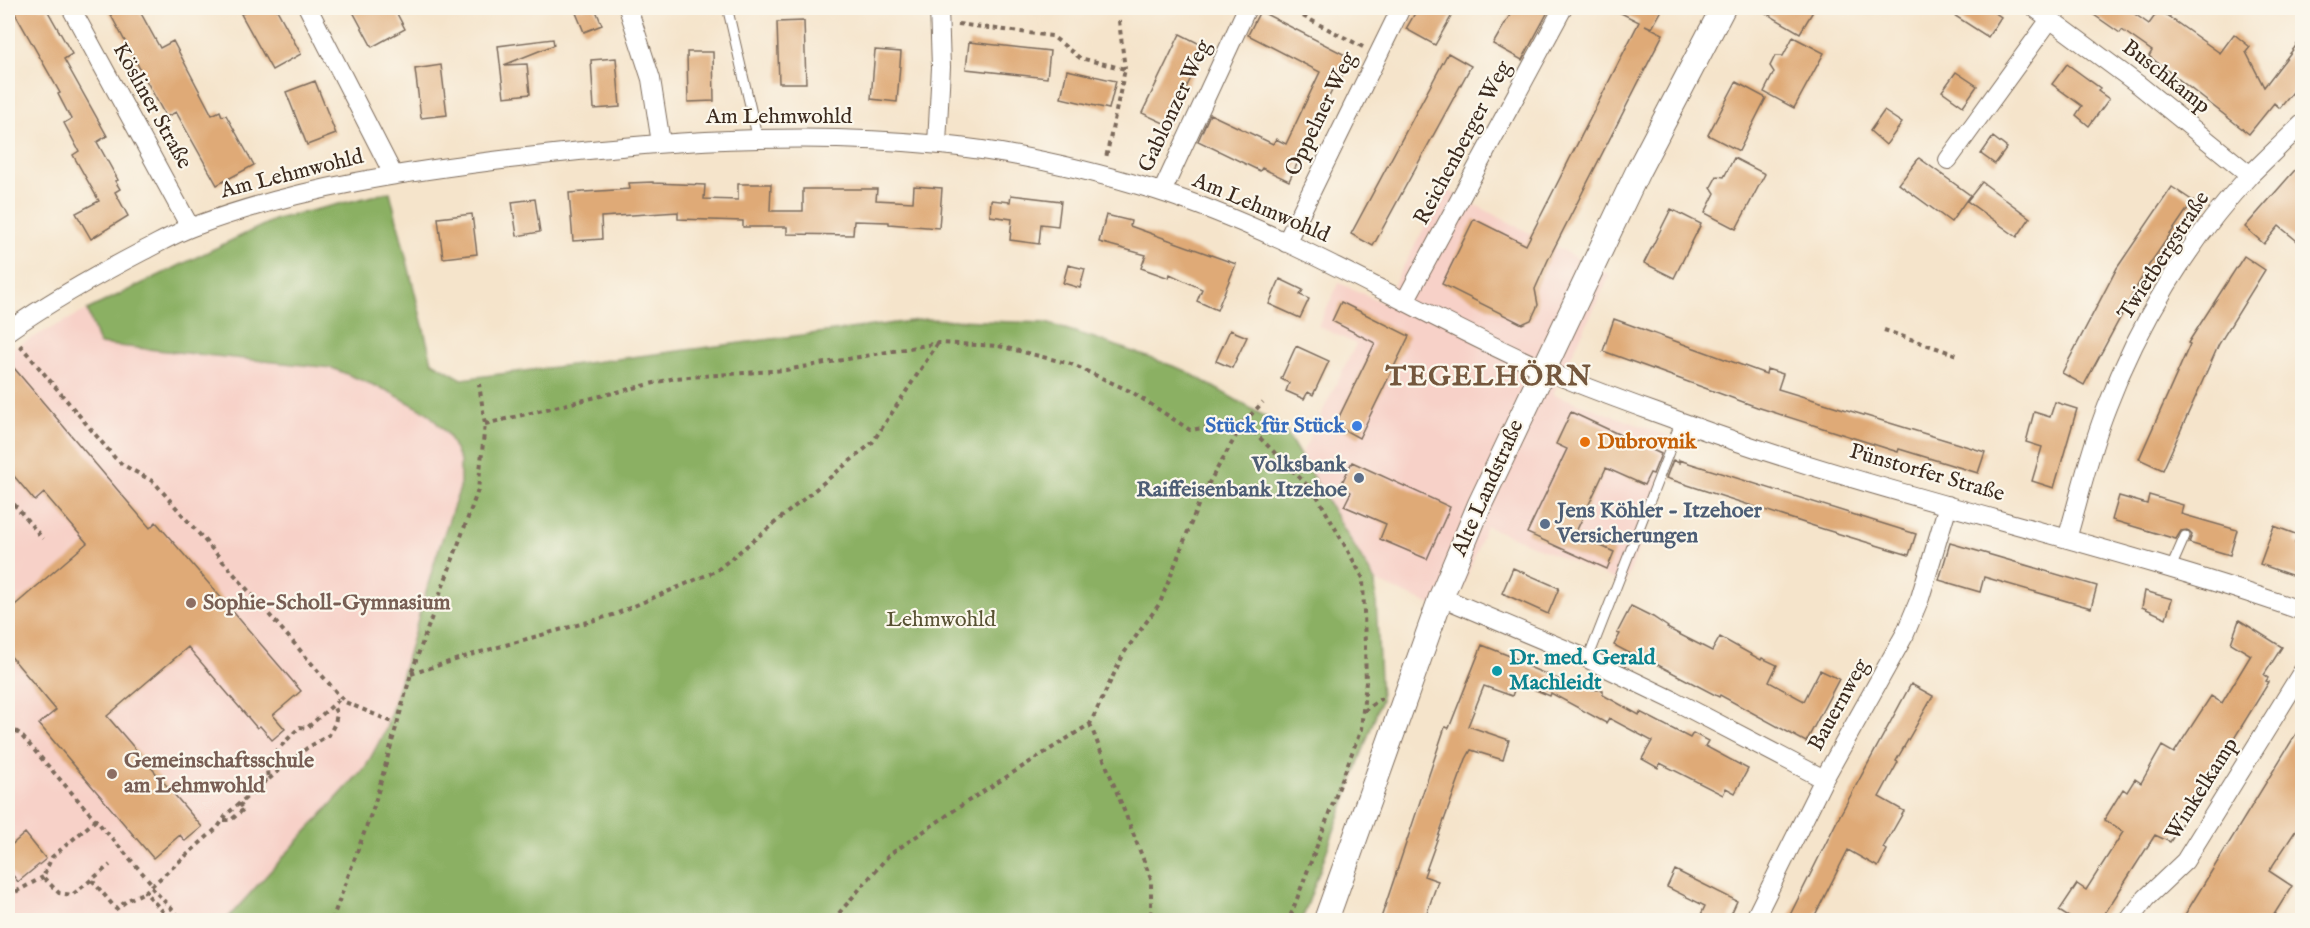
<svg xmlns="http://www.w3.org/2000/svg" width="2310" height="928" font-family="'IM FELL English',serif">
<style>
.built{fill:#f7d1c8}
.forest{fill:#8bb064;stroke:#636d41;stroke-width:1.5}
.building{fill:#dfaa77}
.lines{fill:none;stroke-linecap:round;stroke-linejoin:round}
.lane-casing{stroke:#7c6b5b;stroke-width:11}
.street-casing{stroke:#7c6b5b;stroke-width:20}
.secondary-casing{stroke:#7c6b5b;stroke-width:26}
.path{stroke:#7c6b5b;stroke-width:4;stroke-dasharray:4.5 4.5;stroke-linecap:butt}
.lane{stroke:#fff;stroke-width:9}
.street{stroke:#fff;stroke-width:18}
.secondary{stroke:#fff;stroke-width:24}
.shop-dot{fill:#3f7fe0;stroke:#fbf7ec;stroke-width:2}
.food-dot{fill:#e8710a;stroke:#fbf7ec;stroke-width:2}
.service-dot{fill:#5c6f8a;stroke:#fbf7ec;stroke-width:2}
.education-dot{fill:#8d6e63;stroke:#fbf7ec;stroke-width:2}
.culture-dot{fill:#0f9aa8;stroke:#fbf7ec;stroke-width:2}
.labels{text-anchor:middle;dominant-baseline:central;stroke-width:4.5;stroke-linejoin:round;paint-order:stroke}
.street-label{font-size:22px;fill:#3b2a1e;stroke:#fbf7ec}
.shop-label{font-size:22px;font-weight:bold;fill:#366cbe;stroke:#fbf7ec;text-anchor:end}
.food-label{font-size:22px;font-weight:bold;fill:#c56008;stroke:#fbf7ec;text-anchor:start}
.service-label{font-size:22px;font-weight:bold;fill:#4e5e75;stroke:#fbf7ec;text-anchor:end}
.education-label{font-size:22px;font-weight:bold;fill:#785e54;stroke:#fbf7ec;text-anchor:start}
.park-label{font-size:22px;fill:#585233;stroke:#fbf7ec}
.culture-label{font-size:22px;font-weight:bold;fill:#0d838f;stroke:#fbf7ec;text-anchor:start}
.district-label{font-size:28px;font-weight:bold;letter-spacing:1.5px;fill:#74573d;stroke:#fbf7ec}
</style>
<rect width="100%" height="100%" fill="#fbf7ec"/>
<filter id="ink" filterUnits="userSpaceOnUse"><feTurbulence type="fractalNoise" baseFrequency=".0167" numOctaves="2"/><feDisplacementMap in="SourceGraphic" scale="12" xChannelSelector="R" yChannelSelector="G"/><feConvolveMatrix kernelMatrix="1 2 1 2 8 2 1 2 1" color-interpolation-filters="sRGB"/></filter>
<filter id="wash" filterUnits="userSpaceOnUse"><feTurbulence type="fractalNoise" baseFrequency=".008" numOctaves="4" result="noise"/><feDisplacementMap in="SourceGraphic" scale="24" xChannelSelector="R" yChannelSelector="G"/><feGaussianBlur stdDeviation="1.35" result="paint"/><feColorMatrix in="noise" values="0 0 0 0 0 0 0 0 0 0 0 0 0 0 0 0 0 1.4 0 .05"/><feComposite in="paint" operator="in"/></filter>
<g filter="url(#wash)">
<rect width="100%" height="100%" fill="#f5e4cb"/>
<path class="built" d="M1445 189 1610 275 1553 394 1680 440 1625 584 1486 526 1453 614 1375 581 1300 457 1356 344 1318 326 1339 283 1384 303Z
M87 310 99 344 332 368 388 391 428 413 448 435 460 461V488L436 557 386 729 366 766 226 920H8V350Z"/>
<path class="forest" d="M390 192 432 362 462 379 926 319 1046 323 1094 338 1184 370 1283 427 1375 581 1381 700 1302 920H226L366 766 386 729 436 557 460 488V461L448 435 428 413 388 391 332 368 99 344 87 310 276 219Z"/>
<g id="blocks">
<path class="building" d="M12 8H46L72 54 64 59 107 136 97 142 118 180 115 181 120 189 115 192 128 216 91 239 76 213 99 201 73 155 79 151 64 123 71 119 58 94 60 93Z
M107 8H138L160 48 173 41 212 115 220 111 222 116 226 115 254 165 217 185 176 112 166 117Z
M253 8H276L301 54 272 70 241 14Z
M351 8H394L405 29 372 47Z
M574 8H595L602 25 584 32Z
M1418 8H1456L1435 45 1406 29Z
M1514 8H1550L1522 60 1493 44Z
M1611 8H1663L1652 28 1645 25 1663 34 1548 260 1535 289 1538 305 1531 320 1522 324 1442 284 1474 219 1526 245 1639 22Z
M1757 8H1815L1800 33Z
M1943 8H1988L2001 17 1988 37Z
M2084 8H2126L2149 24 2159 10 2220 53 2234 34 2250 47 2246 52 2264 87 2302 38V81L2280 108 2274 103 2249 134 2149 56 2152 51 2122 30 2120 33Z
M1260 11 1351 58 1339 82 1337 80 1289 181 1262 168 1260 171 1198 141 1210 114 1273 144 1276 139 1286 144 1320 72 1248 35Z
M804 21 806 83H779L777 22Z
M1180 34 1206 47 1168 125 1142 113Z
M1793 37 1824 53 1794 108 1764 92 1774 72 1770 66 1775 56H1783Z
M553 39 554 45 504 65 527 64 530 94 504 97 498 46Z
M969 42 1050 51 1047 78 966 69Z
M875 50 901 52 897 102 871 99Z
M687 52H713L714 101 688 102Z
M1448 53 1471 66 1373 246 1351 234Z
M616 58 620 107 594 109 591 60Z
M2067 64 2100 88 2098 91 2109 99 2089 126 2076 115 2082 106 2052 84Z
M441 65 447 115 421 118 415 69Z
M1067 70 1116 81 1109 109 1061 98Z
M1956 72 1977 86 1963 106 1942 91Z
M315 81 336 134 307 145 286 92Z
M1736 82 1766 98 1739 151 1708 135Z
M1884 111 1902 123 1886 145 1870 131Z
M1993 137 2007 148 1995 164 1981 154Z
M1734 158 1765 174 1736 229 1705 213 1715 193 1711 187 1717 176 1724 177Z
M1919 158 1970 195 1951 222 1899 184Z
M2302 162V245L2279 226 2264 244 2245 227Z
M653 182V183L705 185 704 199 738 200V184H771L770 211H803V189H877L876 200 913 202 914 186 942 188 939 228 889 224V222L854 221 853 235 787 234V227H743V221L678 219V212L601 217 602 239 573 241 569 193 630 189 629 183Z
M1982 182 2030 218 2017 237 1967 201Z
M2172 187 2193 201 2147 268 2084 385 2062 373 2117 268Z
M1011 195 1061 201 1058 226 1041 224 1039 244 1010 240 1012 219 990 216 991 200 1010 202Z
M535 199 540 232 517 236 512 202Z
M1671 209 1701 224 1674 278 1644 263Z
M472 214 477 254 443 258 438 218Z
M1106 215 1131 221 1130 226 1236 264 1217 310 1197 301 1202 289 1170 274 1169 278 1141 268 1146 255 1099 242Z
M2244 256 2265 270 2219 344 2163 470 2139 459 2190 344 2188 343Z
M1068 265 1085 269 1080 288 1063 283Z
M1280 279 1303 290 1300 295 1309 299 1300 318 1269 304Z
M1341 302 1409 336 1359 438 1335 425 1375 343 1332 321Z
M1614 319 1766 374 1767 369 1783 374 1778 389 1985 452 1978 473 1899 449 1898 452 1757 407 1603 351Z
M1230 330 1247 337 1232 368 1216 361Z
M1296 346 1329 361 1313 395 1308 392 1304 399 1286 391 1289 383 1281 379Z
M8 361 150 528 156 522 301 691 273 715 285 729 272 740 260 726 257 728 188 647 107 716 202 827 185 841 180 835 153 858 39 724 56 710 8 653V611L87 543 44 493 35 501 8 469Z
M2055 402 2077 409 2054 488 2032 481 2042 447 2026 442 2034 412 2050 417Z
M1571 412 1661 454 1653 474 1650 473 1644 485 1606 468 1575 534 1614 552 1607 569 1527 533 1567 449 1556 444Z
M1673 460 1679 463V460L1916 534 1909 555 1823 529 1666 478Z
M1352 462 1450 507 1427 559 1380 539 1386 524 1344 506 1351 492 1340 487Z
M2149 495 2183 505 2181 514 2237 530 2230 555 2189 543 2192 535 2187 530 2181 531 2176 539 2112 520 2119 496 2147 504Z
M2274 526 2298 535 2295 543 2302 546V579L2260 564Z
M1950 543 2097 586 2091 608 1984 577 1980 592 1939 580Z
M1513 568 1559 588 1548 614 1502 593Z
M2145 591 2172 599 2166 618 2142 607Z
M1631 606 1653 617 1668 627 1667 628 1712 651 1720 637 1761 660 1762 658 1777 665 1769 682 1804 701 1820 670 1839 679 1806 742 1720 695 1719 697 1635 653 1633 655 1614 645 1620 634 1617 633Z
M2239 620 2282 647 2264 675 2268 678 2266 681 2269 682 2170 842 2155 835 2100 921H2075L2059 911 2077 884 2086 890 2123 832 2104 820 2123 789 2127 792 2135 779 2141 783 2162 746 2174 753 2211 696 2222 703 2251 655 2231 643Z
M1482 645 1525 662 1524 665 1582 689 1603 690V695L1639 715 1640 712 1690 738 1693 733 1708 741 1705 746 1748 769 1735 793 1726 788 1723 795 1660 763 1658 768 1642 759 1652 741 1609 718 1606 723 1551 693 1550 696 1517 682 1512 696 1484 686 1468 726 1509 740 1503 760 1471 750 1466 759 1424 876 1438 881 1424 921H1380L1445 727 1449 728Z
M1911 684 1933 696 1896 761 1898 762 1879 797 1904 811 1883 848 1887 850 1878 867 1848 850 1812 921H1787L1839 817Z
M2302 724V821L2269 871 2292 886 2270 921H2181Z
M25 833 46 859 18 882 8 869V848Z
M1675 870 1737 901 1728 921H1698L1705 906 1667 887Z"/>
</g>
</g>
<g filter="url(#ink)">
<use href="#blocks" fill-opacity="0" stroke="#7c6b5b" stroke-width="1.5"/>
<g class="lines">
<defs>
<path id="lane" d="M729 8V15L758 140
M2171 568 2185 536
M1588 659 1681 421"/>
<path id="street" d="M71 8 190 227
M308 8 393 174
M628 8 651 79 661 143
M2035 8 2139 85 2250 175
M937 144 941 67 939 8
M1948 160 2051 18
M1162 192 1247 8
M1286 243 1401 8
M1405 301 1563 8
M8 331C51 301 97 275 143 251 161 242 179 231 198 225 301 187 409 171 518 158 658 141 801 131 941 145 1013 152 1086 169 1155 190 1290 233 1411 310 1540 368 1588 389 1638 406 1687 424 1888 498 2100 540 2302 611
M2067 539C2080 495 2090 449 2107 407 2138 325 2189 240 2250 175 2267 158 2285 141 2302 124
M1441 597 1588 659 1673 700 1824 779
M1754 920 1824 779 1905 634 1920 598 1948 505
M2129 920 2146 898 2185 861 2302 672"/>
<path id="secondary" d="M1326 920 1441 597 1480 504 1638 171 1723 8"/>
</defs>
<use href="#lane" class="lane-casing"/>
<use href="#street" class="street-casing"/>
<use href="#secondary" class="secondary-casing"/>
<path class="path" d="M1287 8 1363 47
M1119 21 1125 69
M958 24 1052 36 1080 58 1125 69 1106 158
M1884 330 1957 355
M20 345 115 458 123 465 154 482 345 702 397 724
M485 424 675 378 786 370 938 343 999 346 1071 364 1132 392 1190 430 1244 422 1316 494 1363 578 1366 682 1361 729 1289 920
M8 497 43 539
M411 674 477 653 613 615 716 571 872 443 938 343
M1364 711 1382 698
M1090 724 1151 879V920
M8 726 20 734 153 885
M269 779 307 748 329 735 335 723 337 714 333 706
M96 820 52 857 43 877 59 893 72 895 110 865
M224 820H231L244 809 239 803
M92 880 116 909 128 900 145 892
M151 887 182 920
M8 896 43 877
M179 919 169 918 145 892 218 827 227 814 268 779 266 761C278 750 288 738 300 727L307 728 342 697
M332 920 374 806 411 674 478 490 485 424 479 384
M833 920 889 855 965 803 1090 724 1124 653 1160 603 1202 495 1244 422 1263 402"/>
<use href="#lane" class="lane"/>
<use href="#street" class="street"/>
<use href="#secondary" class="secondary"/>
</g>
</g>
<circle class="shop-dot" cx="1357" cy="426" r="6"/>
<circle class="food-dot" cx="1585" cy="442" r="6"/>
<g class="service-dot">
<circle cx="1359" cy="478" r="6"/>
<circle cx="1545" cy="524" r="6"/>
</g>
<g class="education-dot">
<circle cx="191" cy="603" r="6"/>
<circle cx="112" cy="774" r="6"/>
</g>
<circle class="culture-dot" cx="1497" cy="671" r="6"/>
<g class="labels">
<g class="street-label">
<text transform="translate(2166 77) rotate(38)">Buschkamp</text>
<text transform="translate(152 106) rotate(61)">Kösliner Straße</text>
<text transform="translate(1175 106) rotate(-65)">Gablonzer Weg</text>
<text transform="translate(1321 114) rotate(-64)">Oppelner Weg</text>
<text x="779" y="117">Am Lehmwohld</text>
<text transform="translate(1463 143) rotate(-62)">Reichenberger Weg</text>
<text transform="translate(292 174) rotate(-14)">Am Lehmwohld</text>
<text transform="translate(1261 208) rotate(23)">Am Lehmwohld</text>
<text transform="translate(2164 256) rotate(-57)">Twietbergstraße</text>
<text transform="translate(1927 473) rotate(16)">Pünstorfer Straße</text>
<text transform="translate(1488 488) rotate(-66)">Alte Landstraße</text>
<text transform="translate(1839 705) rotate(-61)">Bauernweg</text>
<text transform="translate(2202 789) rotate(-58)">Winkelkamp</text>
</g>
<g class="shop-label">
<text x="1345" y="426">Stück für Stück</text>
</g>
<g class="food-label">
<text x="1597" y="442">Dubrovnik</text>
</g>
<g class="service-label">
<text x="1347" y="465">Volksbank<tspan x="1347" dy="25">Raiffeisenbank Itzehoe</tspan></text>
<text x="1557" y="511" text-anchor="start">Jens Köhler - Itzehoer<tspan x="1557" dy="25">Versicherungen</tspan></text>
</g>
<g class="education-label">
<text x="203" y="603">Sophie-Scholl-Gymnasium</text>
<text x="124" y="761">Gemeinschaftsschule<tspan x="124" dy="25">am Lehmwohld</tspan></text>
</g>
<g class="park-label">
<text x="941" y="620">Lehmwohld</text>
</g>
<g class="culture-label">
<text x="1509" y="658">Dr. med. Gerald<tspan x="1509" dy="25">Machleidt</tspan></text>
</g>
<g class="district-label">
<text x="1489" y="377">TEGELHÖRN</text>
</g>
</g>
<rect width="2310" height="928" fill="none" stroke="#fbf7ec" stroke-width="30"/>
</svg>
